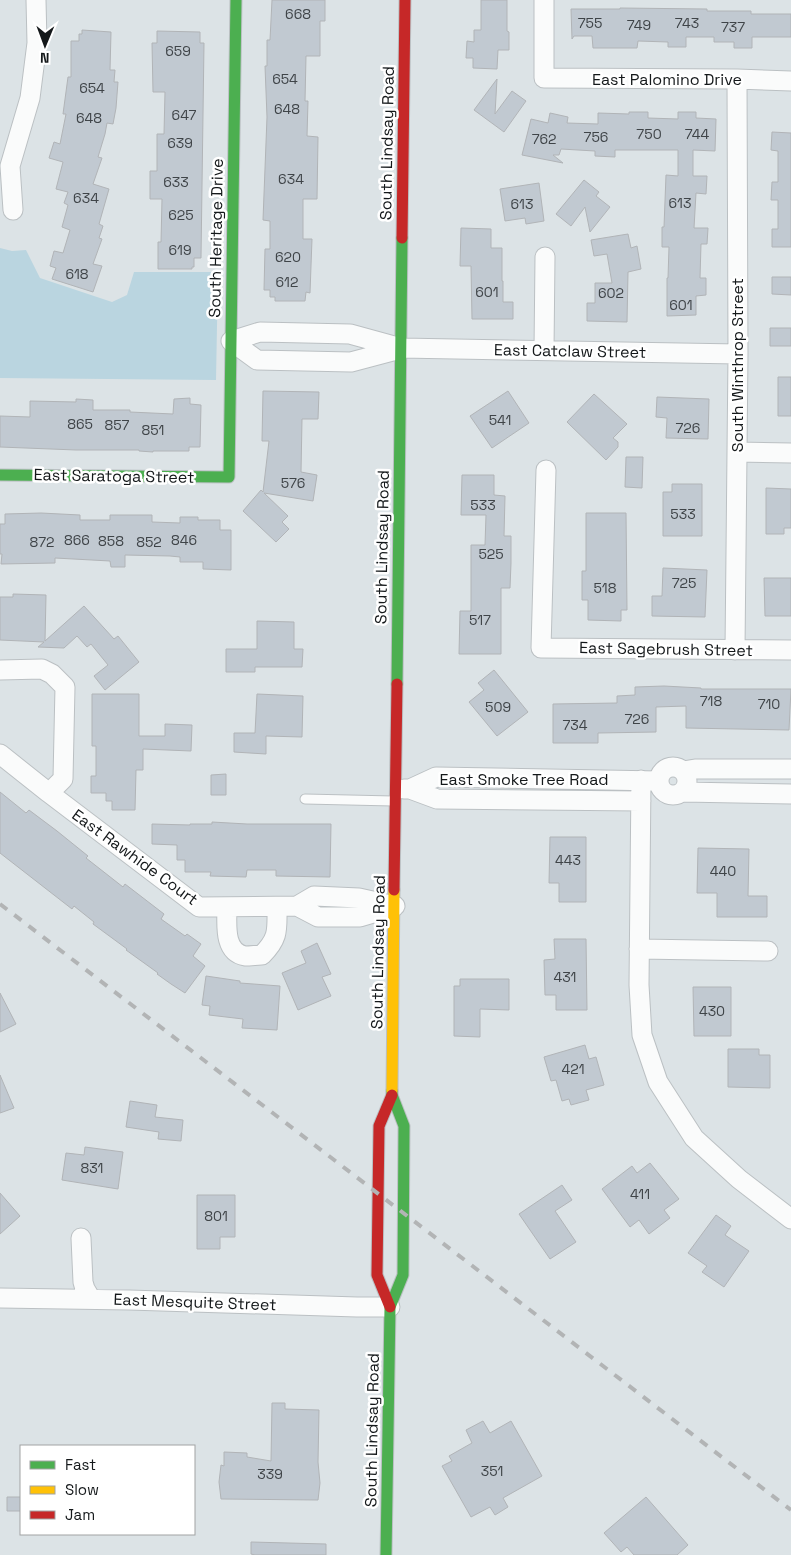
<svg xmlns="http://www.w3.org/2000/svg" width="791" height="1555" font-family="'Space Grotesk',sans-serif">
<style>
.green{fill:#bad5e0}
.building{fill:#c1c9d1;stroke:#b1b4b7}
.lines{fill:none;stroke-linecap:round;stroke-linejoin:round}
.lane-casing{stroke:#bbc0c3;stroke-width:11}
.street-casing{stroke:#bbc0c3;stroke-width:21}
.fast-casing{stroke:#bbc0c3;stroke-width:13}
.slow-casing{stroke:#bbc0c3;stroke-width:13}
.jam-casing{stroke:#bbc0c3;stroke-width:13}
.lane{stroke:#fafbfb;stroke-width:9}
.street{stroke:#fafbfb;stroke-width:19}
.fast{stroke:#4caf50;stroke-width:11}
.slow{stroke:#ffc107;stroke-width:11}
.jam{stroke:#c62828;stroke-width:11}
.rail{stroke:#b2b4b5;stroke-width:4;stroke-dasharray:9 9;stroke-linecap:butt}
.labels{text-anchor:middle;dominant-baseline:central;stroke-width:5;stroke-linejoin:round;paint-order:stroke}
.number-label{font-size:14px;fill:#3f4448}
.street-label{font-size:16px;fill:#14181a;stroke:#fff}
</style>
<rect width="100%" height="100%" fill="#dce3e6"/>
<path class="green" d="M0 248 12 251 26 250 40 278 112 302 127 295 134 272H218L216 380 0 378Z"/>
<path class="building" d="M272 0H325V21H320V56H306L305 101H308L307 136 318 137 317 199H303V239H312L310 293 306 292 305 301H275V297H270V290H264L265 249H270V221L263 220 267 117 265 66H267V40H270Z
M481 0H507V31L509 32V50H498L497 69 473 68V58H466L467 41 474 42V30H481Z
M620 8 707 9V11H751V14H791V37H752V48H734V42H714V37H686V47H668V42L638 41 637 48H593L592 36H574L572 39 571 9H620Z
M82 30 111 32 110 70H115L114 82H118L116 108 113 124 107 123 105 134 98 157 102 158 93 184 109 189 99 224 103 226 99 238 102 239 93 264 102 266 93 292 52 279 56 268 50 266 54 251 63 253 70 230 62 227 68 205 64 203 68 192 56 189 63 162 49 158 54 142 60 144 66 114H63L68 77H71V41H79V34H82Z
M157 31 200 32V43H204L201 258H194V267H192V269H158V242H161L162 199H150V171H157V134H164L165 92H153L152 43H157Z
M497 79 495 114 512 91 526 101 504 132 474 110Z
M629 112H648V118L678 119V112H696V118L716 119 715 151 693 150V176H707L706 194 696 193 694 228H708L707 244H701L700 278H706V295L696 296V315L667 316V278H668L669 247H662V227H664L666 175 678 176V150H615V157L595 156V151L561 149 559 155H553L563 163 522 155 531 119 548 123 550 113 568 117 567 123 598 124V113L629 114Z
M772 132 791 133V247H772V229H778V200H771L772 182H778V151L771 150Z
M584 180 599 192 596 196 610 207 590 232 585 207 571 226 556 214Z
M539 183 544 221 526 224 525 218 505 221 500 189Z
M461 228 491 229V248H502V281H503V302H513V319H472L471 266H460Z
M628 234 631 248 637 246 641 269 628 272 627 322 587 321V303H595V283H612L607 254 594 256 591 240Z
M772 277H791V295L772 294Z
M770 328H791V346H770Z
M778 377H791V416H778Z
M263 391 319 392 318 419H302L301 472 317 475 313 501 264 493 288 516 282 522 289 529 276 542 243 511 261 490 263 492 269 441H262Z
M508 391 529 423 492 448 470 416Z
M594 394 627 424 613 438 618 442V447L606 460 567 422Z
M657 397 709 399 708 439 666 438 667 418 656 417Z
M190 398V404L201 405 200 447H189V451H153V452L139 451V450H76L0 447V416L30 417V401L76 402V399L93 400V410H130V412L173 414 174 399Z
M626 457H643L642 488 625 487Z
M462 475H494V495L505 496 504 536H511V563L510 588H501V654H459L460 611H471V545H485L486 515H461Z
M672 484H702V536H663V492H672Z
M766 488 791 489V528H784V534H766Z
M41 513 80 515V520H110V515H152V522L180 523V517H198V520H220V530H231V570L203 569V562H180V557L170 556 125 555V567H111L110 561 55 558V563L1 564 2 554H0V524H5V514Z
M586 513H626L627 610H621V621L588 620V600H582V571H586Z
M663 568 707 570 705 617 652 616V596H662Z
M764 578H791V616H765Z
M13 594 46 595 45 641 84 606 114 639 118 636 139 662 105 690 94 676 108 665 91 644 87 647 77 636 64 648 38 647 44 642 0 640V597H13Z
M257 621 294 622V649H303L302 667H255V672H226V649H257Z
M494 670 528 712 497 736 469 702 484 690 478 683Z
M664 686 701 688V689H791L789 730 686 728V706L656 707V732L598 733V743H553V704L617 703V696L635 695V687Z
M92 694H139V736H165V724L192 725 191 751 143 749V770H136L135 810H112V801H106V793H91V776H96V746H92Z
M257 694 303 696 302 737 266 736V754L234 752V733H255Z
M226 774V795H211V775Z
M0 792 26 813 29 810 57 831 88 856 86 858 123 887 125 884 164 914 161 919 185 936 187 934 201 944 193 956 205 966 185 993 171 984 157 974 158 973 126 950 127 949 93 924 94 922 74 906 72 909 0 853Z
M212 822 247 824H331L330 877 276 876V870H247L246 877 210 876 211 872H185V860H177V845L152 844V824L190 825V824H212Z
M550 837H586V902H559V883H549Z
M698 848 749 849 748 896H767V917H717V893H697Z
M554 939H586L587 1010H556V995H545L544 960 555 959Z
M317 943 331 974 322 977 331 996 298 1010 282 973 306 963 301 951Z
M206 976 240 981V983L280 986 277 1030 242 1028 243 1019 209 1015 210 1006 202 1005Z
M460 979H509V1010L480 1009V1037L454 1036V986H460Z
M693 987H731V1036H694Z
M0 993 16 1024 0 1032Z
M585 1045 589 1059 596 1057 604 1085 586 1090 589 1100 571 1105 569 1099 562 1101 556 1080 551 1081 544 1057Z
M728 1049H759V1055H770V1088L728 1087Z
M0 1075 14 1108 0 1113Z
M130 1101 157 1105 155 1117 183 1120 181 1141 158 1139 159 1132 126 1127Z
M85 1147 123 1152 118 1189 62 1180 66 1153 84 1155Z
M650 1163 679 1199 664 1210 670 1218 649 1234 639 1220 630 1227 602 1189 632 1166 637 1173Z
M562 1185 572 1200 555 1211 576 1242 550 1259 519 1214Z
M0 1193 20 1216 0 1234Z
M197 1195H235V1237H220V1249H197Z
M716 1215 731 1226 725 1235 749 1251 724 1287 702 1272 707 1266 688 1253Z
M272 1403H285V1409L319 1410 318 1462 320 1483 318 1500 221 1499 219 1482 221 1465 224 1466V1452L247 1453V1457L271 1461Z
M483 1421 490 1433 511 1421 542 1476 503 1498 508 1507 495 1515 490 1507 471 1517 442 1466 452 1461 449 1456 472 1443 466 1430Z
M7 1497H21V1511H7Z
M646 1497 688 1545 677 1555H634L627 1547 621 1552 604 1533Z
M251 1542 326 1544V1555H255L251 1554Z"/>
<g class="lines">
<defs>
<path id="lane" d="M305 799 393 801"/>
<path id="street" d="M544 0V78L737 79 791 81
M13 210 10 166 30 98 37 43 36 0
M231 341 260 332 350 334 401 348 738 354
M231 341 257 360 351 362 400 349
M544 350 545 257
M737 452 791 453
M546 470 541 648 791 650
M735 650 738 354 737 79
M0 670 42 669 52 674 65 687 63 779 49 793
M0 754 49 793 199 907 297 906 314 896 359 898 395 906
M659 781a14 14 0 1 1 28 0a14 14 0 1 1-28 0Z
M683 771 695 769H791
M641 780 639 985 642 1035 658 1082 694 1138 739 1179 791 1219
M404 789H410L437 799 641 801
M410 789 436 777 659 781
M683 792 791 794
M297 906 318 917H360L394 907
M227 907C227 923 223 952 245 956 251 956 257 955 262 955 279 938 277 930 277 907
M639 949 768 951
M81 1238 83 1282 85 1289 91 1299
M0 1298 129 1300 357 1307H390"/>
<path id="fast" d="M0 475 229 477 236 0
M397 684 402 238
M386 1555 390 1307 403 1275 404 1126 392 1095V1091"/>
<path id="slow" d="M392 1091 394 890"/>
<path id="jam" d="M402 238 405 0
M394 890 397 684
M390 1307 377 1275 379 1126 392 1095"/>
</defs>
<use href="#lane" class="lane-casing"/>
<use href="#street" class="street-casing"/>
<use href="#fast" class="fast-casing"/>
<use href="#slow" class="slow-casing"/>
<use href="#jam" class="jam-casing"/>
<use href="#lane" class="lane"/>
<use href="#street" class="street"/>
<use href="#fast" class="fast"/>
<use href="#slow" class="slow"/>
<use href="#jam" class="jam"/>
<path class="rail" d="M0 904 791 1510"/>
</g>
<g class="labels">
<g class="number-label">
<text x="298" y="14">668</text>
<text x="590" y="23">755</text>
<text x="687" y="23">743</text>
<text x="639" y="25">749</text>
<text x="733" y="27">737</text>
<text x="178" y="51">659</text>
<text x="285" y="79">654</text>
<text x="92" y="88">654</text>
<text x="287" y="109">648</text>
<text x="184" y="115">647</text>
<text x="89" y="118">648</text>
<text x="649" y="134">750</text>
<text x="697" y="134">744</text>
<text x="596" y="137">756</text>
<text x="544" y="139">762</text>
<text x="180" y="143">639</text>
<text x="291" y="179">634</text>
<text x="176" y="182">633</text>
<text x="86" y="198">634</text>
<text x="680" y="203">613</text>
<text x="522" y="204">613</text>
<text x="181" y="215">625</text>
<text x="180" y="250">619</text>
<text x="288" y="257">620</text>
<text x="77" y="274">618</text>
<text x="287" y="282">612</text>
<text x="487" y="292">601</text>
<text x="611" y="293">602</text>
<text x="681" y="305">601</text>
<text x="500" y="420">541</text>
<text x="80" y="424">865</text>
<text x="117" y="425">857</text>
<text x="688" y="428">726</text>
<text x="153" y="430">851</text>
<text x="293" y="483">576</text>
<text x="483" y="505">533</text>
<text x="683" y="514">533</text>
<text x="77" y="540">866</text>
<text x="184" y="540">846</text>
<text x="111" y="541">858</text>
<text x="42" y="542">872</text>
<text x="149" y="542">852</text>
<text x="491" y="554">525</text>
<text x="684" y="583">725</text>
<text x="605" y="588">518</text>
<text x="480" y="620">517</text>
<text x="711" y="701">718</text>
<text x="769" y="704">710</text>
<text x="498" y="707">509</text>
<text x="637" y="719">726</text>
<text x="575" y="725">734</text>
<text x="568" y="860">443</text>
<text x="723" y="871">440</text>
<text x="565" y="977">431</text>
<text x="712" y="1011">430</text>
<text x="573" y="1069">421</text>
<text x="92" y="1168">831</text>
<text x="640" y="1194">411</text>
<text x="216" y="1216">801</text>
<text x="492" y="1471">351</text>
<text x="270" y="1474">339</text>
</g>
<g class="street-label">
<text x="667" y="79">East Palomino Drive</text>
<text transform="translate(387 143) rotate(-89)">South Lindsay Road</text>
<text transform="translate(216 238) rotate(-89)">South Heritage Drive</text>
<text transform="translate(570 351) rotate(1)">East Catclaw Street</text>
<text transform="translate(737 365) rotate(-90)">South Winthrop Street</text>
<text transform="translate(114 476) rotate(1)">East Saratoga Street</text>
<text transform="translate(382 547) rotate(-89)">South Lindsay Road</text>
<text transform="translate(666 649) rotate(1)">East Sagebrush Street</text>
<text x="524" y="779">East Smoke Tree Road</text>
<text transform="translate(135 857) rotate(36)">East Rawhide Court</text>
<text transform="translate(378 952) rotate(-89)">South Lindsay Road</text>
<text transform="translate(195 1302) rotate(2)">East Mesquite Street</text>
<text transform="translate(372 1430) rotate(-89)">South Lindsay Road</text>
</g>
</g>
<rect x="20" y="1445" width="175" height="90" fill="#ffffff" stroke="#a1a3a3"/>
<rect x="30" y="1461" width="25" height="8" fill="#4caf50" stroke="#a1a3a3"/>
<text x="65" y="1470" font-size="15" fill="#14181a">Fast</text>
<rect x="30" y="1486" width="25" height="8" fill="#ffc107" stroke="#a1a3a3"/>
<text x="65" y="1495" font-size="15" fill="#14181a">Slow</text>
<rect x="30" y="1511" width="25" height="8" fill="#c62828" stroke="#a1a3a3"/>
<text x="65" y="1520" font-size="15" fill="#14181a">Jam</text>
<g transform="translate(45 45) rotate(181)" stroke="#ffffff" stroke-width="4" paint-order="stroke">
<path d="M0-4L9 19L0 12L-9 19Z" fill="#14181a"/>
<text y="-8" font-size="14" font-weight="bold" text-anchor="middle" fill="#14181a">N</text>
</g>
</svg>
